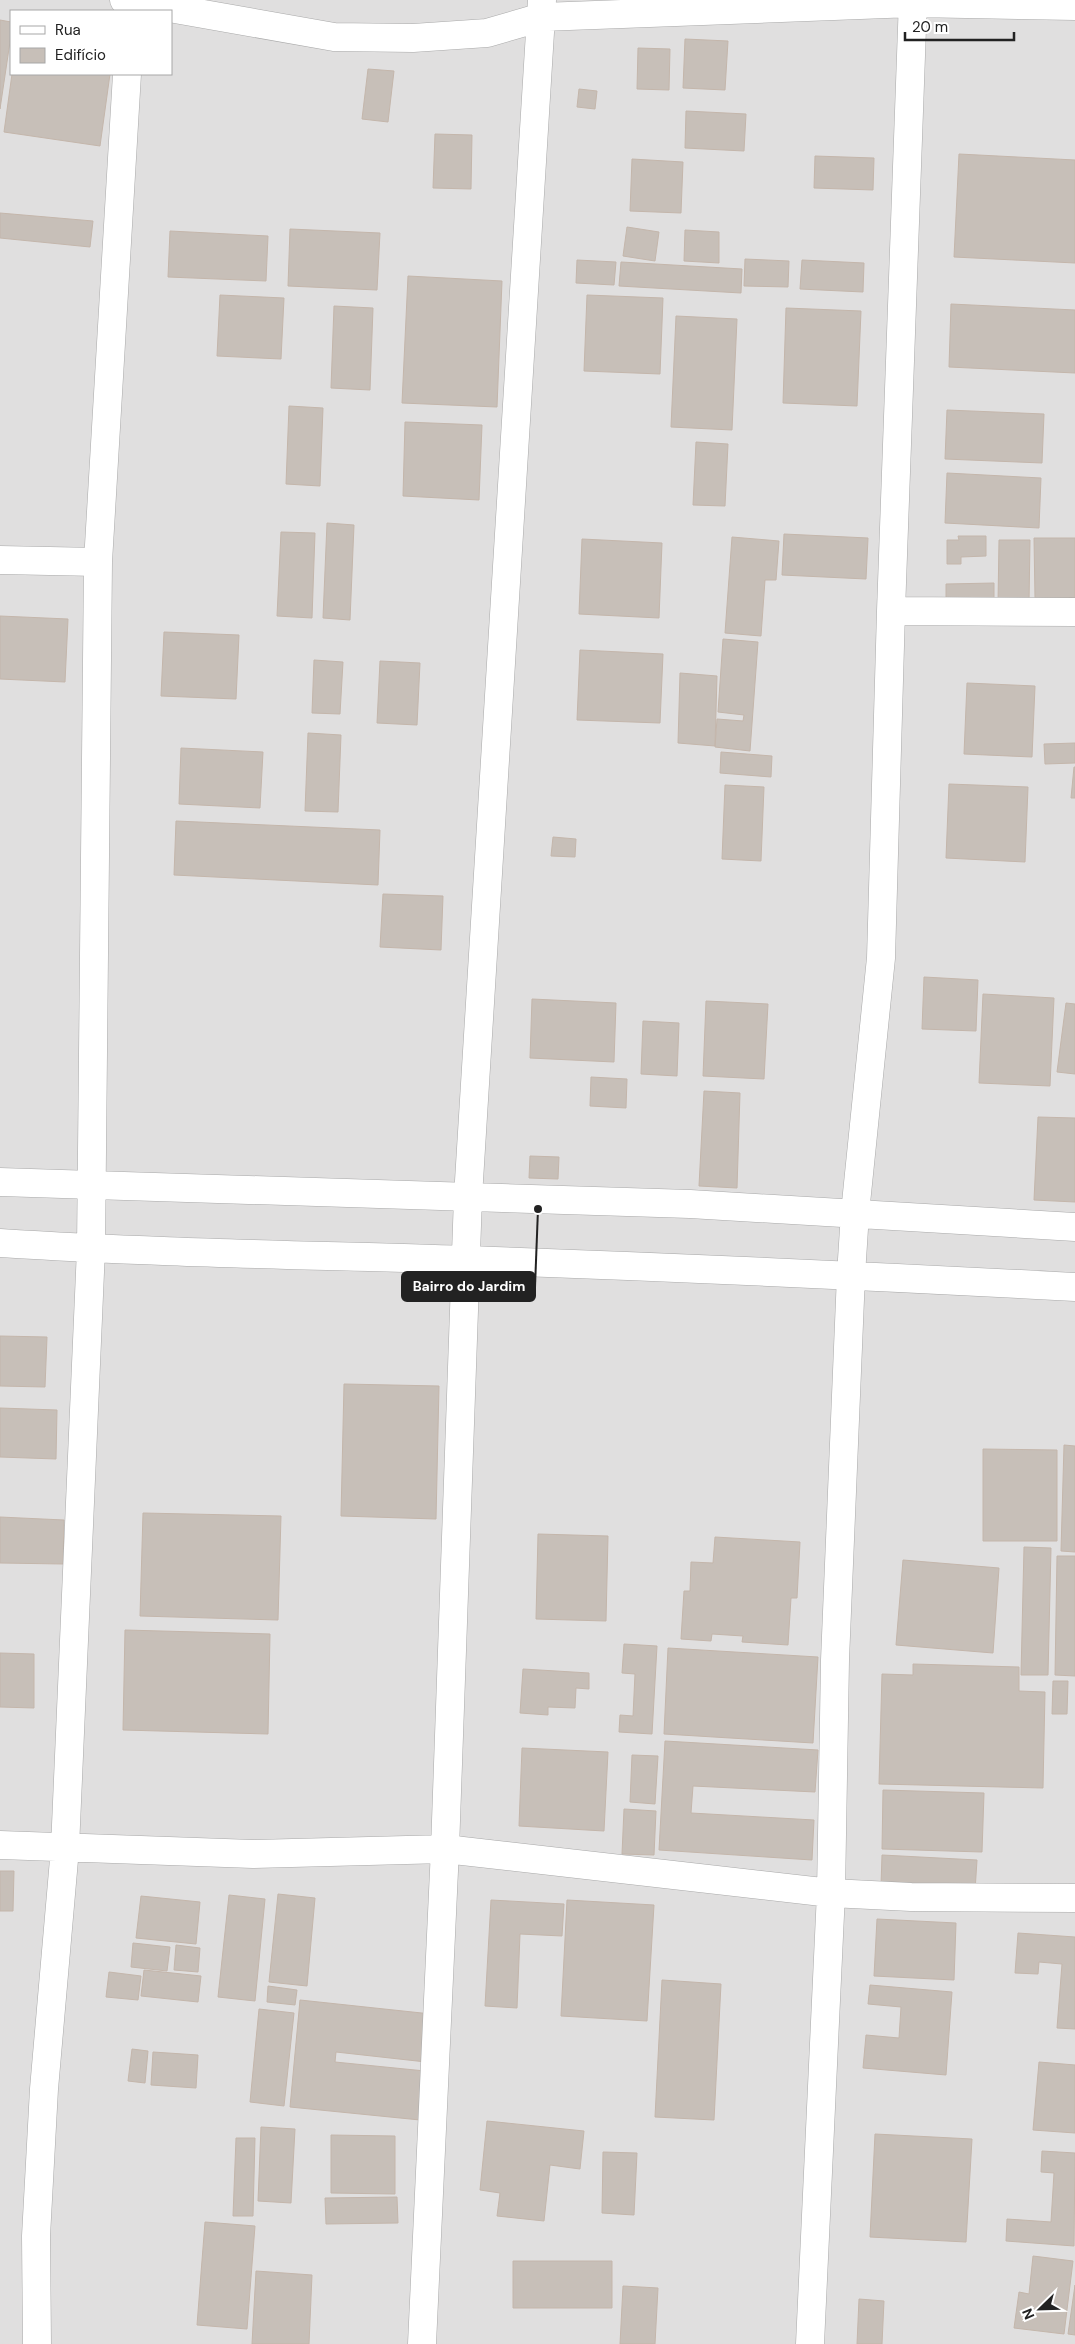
<svg xmlns="http://www.w3.org/2000/svg" width="1075" height="2344" font-family="'DM Sans',sans-serif">
<style>
.residential{fill:#e0dfdf;fill-rule:evenodd}
.building{fill:#c7bfb8;stroke:#c4b6ab}
.lines{fill:none;stroke-linecap:round;stroke-linejoin:round}
.street-casing{stroke:#a9a9a9;stroke-width:29}
.street{stroke:#fff;stroke-width:28}
.leader{fill:none;stroke:#222;stroke-width:2}
.callout-dot{fill:#222;stroke:#fff;stroke-width:2}
.callout{fill:#222;stroke:#222;stroke-width:2}
.callout-label{font-size:14px;text-anchor:middle;font-weight:bold;fill:#fff}
</style>
<rect width="100%" height="100%" fill="#f2efe9"/>
<path class="residential" d="M0 0H1075V2344H0ZM11 11H171V74H11Z"/>
<path class="building" d="M0 20 11 22V35L0 109Z
M685 39 728 41 725 90 683 88Z
M638 48 670 49 669 90 637 89Z
M368 69 394 71 388 122 362 119Z
M12 74H110L100 146 4 132Z
M579 89 597 91 595 109 577 107Z
M686 111 746 114 744 151 685 148Z
M435 134 472 135 471 189 433 188Z
M959 154 1075 160V263L954 257Z
M815 156 874 158 873 190 814 188Z
M632 159 683 162 681 213 630 211Z
M0 213 93 221 90 247 0 238Z
M627 227 659 232 655 261 623 256Z
M290 229 380 233 377 290 288 286Z
M685 230 719 232V263L684 261Z
M170 231 268 236 266 281 168 277Z
M745 259 789 261 788 287 744 286Z
M577 260 616 262 614 285 576 283Z
M802 260 864 263 863 292 800 289Z
M621 262 742 269 741 293 619 286Z
M408 276 502 281 497 407 402 403Z
M220 295 284 298 281 359 217 356Z
M587 295 663 298 660 374 584 371Z
M951 304 1075 310V373L949 367Z
M334 306 373 308 370 390 331 388Z
M786 308 861 311 857 406 783 403Z
M676 316 737 319 732 430 671 427Z
M289 406 323 408 320 486 286 484Z
M947 410 1044 414 1042 463 945 459Z
M405 422 482 425 479 500 403 496Z
M696 442 728 444 725 506 693 505Z
M947 473 1041 478 1039 528 945 523Z
M327 523 354 525 350 620 323 618Z
M281 532 315 533 312 618 277 616Z
M784 534 868 538 866 579 782 575Z
M958 536H986V556L961 557V564H947V540H959Z
M732 537 779 541 776 580H765L761 636 725 633Z
M1034 538H1075V598H1035Z
M582 539 662 543 659 618 579 614Z
M999 540H1030L1029 603H998Z
M994 583V603L946 604V584Z
M0 616 68 619 65 682 0 679Z
M164 632 239 635 236 699 161 696Z
M723 639 758 642 750 751 715 747 717 719 743 721 744 715 718 712Z
M580 650 663 654 660 723 577 720Z
M314 660 343 662 340 714 312 713Z
M380 661 420 663 417 725 377 723Z
M680 673 717 676 715 746 678 743Z
M967 683 1035 686 1032 757 964 754Z
M308 733 341 735 338 812 305 811Z
M1075 743V763L1045 764 1044 744Z
M181 748 263 752 260 808 179 804Z
M721 752 772 756 771 777 720 773Z
M1074 767H1075V798H1071Z
M949 784 1028 787 1025 862 946 858Z
M725 785 764 787 761 861 722 859Z
M176 821 380 830 378 885 174 875Z
M553 837 576 839 575 857 551 856Z
M383 894 443 896 441 950 380 947Z
M924 977 978 980 976 1031 922 1029Z
M983 994 1054 998 1050 1086 979 1083Z
M532 999 616 1003 614 1062 530 1058Z
M706 1001 768 1004 764 1079 703 1076Z
M1066 1003 1075 1004V1074L1057 1072Z
M643 1021 679 1023 677 1076 641 1074Z
M591 1077 627 1079 626 1108 590 1106Z
M704 1091 740 1093 737 1188 699 1186Z
M1038 1117 1075 1118V1202L1034 1200Z
M530 1156 559 1157 558 1179 529 1178Z
M0 1336 47 1337 45 1387 0 1386Z
M344 1384 439 1386 436 1519 341 1516Z
M0 1408 57 1410 56 1459 0 1457Z
M1064 1445 1075 1446V1552L1061 1551Z
M983 1449 1057 1450V1541H983Z
M143 1513 281 1516 278 1620 140 1616Z
M0 1517 64 1520 63 1564 0 1563Z
M538 1534 608 1536 606 1621 536 1619Z
M715 1537 800 1542 797 1598H791L788 1645 742 1642 743 1636 712 1634 711 1641 681 1639 684 1591H690L691 1562 713 1563Z
M1024 1547 1051 1548 1048 1675H1021Z
M1057 1556H1075V1676L1055 1675Z
M903 1560 999 1568 993 1653 896 1645Z
M125 1630 270 1634 268 1734 123 1730Z
M624 1644 657 1646 652 1734 619 1732 620 1715 633 1716 635 1674 622 1673Z
M668 1648 818 1657 813 1743 664 1734Z
M0 1653 34 1654V1708L0 1707Z
M913 1664 1019 1667V1691L1045 1692 1043 1788 879 1784 882 1674 913 1675Z
M523 1669 589 1673V1689L576 1688 575 1708 548 1707V1715L520 1713Z
M1053 1681H1068L1067 1714H1052Z
M665 1741 818 1750 815 1792 693 1786 691 1813 814 1820 812 1860 659 1850Z
M522 1748 608 1752 604 1831 519 1826Z
M632 1755 658 1756 655 1804 630 1802Z
M883 1790 984 1793 982 1852 882 1849Z
M624 1809 656 1811 654 1855 622 1854Z
M882 1855 977 1860 975 1891 881 1886Z
M0 1871H14L13 1911H0Z
M278 1894 315 1898 307 1986 269 1982Z
M229 1895 265 1899 255 2001 218 1997Z
M141 1896 200 1902 196 1944 136 1938Z
M491 1900 564 1904 562 1936 520 1934 517 2008 485 2006Z
M567 1900 654 1905 647 2021 561 2016Z
M877 1919 956 1923 954 1980 874 1976Z
M1018 1933 1075 1937V2029L1057 2028 1062 1964 1039 1962 1038 1974 1015 1973Z
M133 1943 170 1947 167 1971 131 1967Z
M176 1945 200 1948 198 1972 174 1970Z
M144 1970 201 1976 198 2002 141 1996Z
M109 1972 141 1976 138 2000 106 1997Z
M662 1980 721 1984 714 2120 655 2117Z
M870 1985 952 1992 946 2075 863 2068 866 2035 899 2038 901 2007 868 2004Z
M268 1986 297 1990 295 2005 267 2002Z
M300 2000 431 2014 426 2062 336 2052 335 2062 425 2071 420 2120 290 2107Z
M259 2009 294 2013 284 2106 250 2102Z
M132 2049 148 2051 145 2083 128 2081Z
M153 2052 198 2055 196 2088 151 2085Z
M1039 2062 1075 2065V2133L1033 2130Z
M487 2121 584 2131 580 2169 550 2165 544 2221 497 2216 500 2193 480 2190Z
M261 2127 295 2129 291 2203 258 2201Z
M875 2134 972 2139 966 2242 870 2237Z
M331 2135 395 2136V2194L331 2193Z
M236 2138H255L253 2216H233Z
M1042 2151 1075 2153 1074 2246 1006 2241 1007 2219 1051 2222 1054 2173 1041 2172Z
M603 2152 637 2153 634 2215 602 2213Z
M397 2197 398 2223 326 2224 325 2198Z
M205 2222 255 2226 247 2329 197 2325Z
M1033 2256 1073 2261 1064 2334 1014 2328 1019 2292 1029 2294Z
M513 2261H612V2308H513Z
M256 2271 312 2275 309 2344H252Z
M1075 2285V2335L1068 2334Z
M623 2286 658 2288 655 2344H620Z
M859 2299 884 2301 882 2344H857Z"/>
<g class="lines">
<defs>
<path id="street" d="M124 0 334 37 413 38 487 33 542 17 913 3 1075 6
M0 560 98 562
M891 611 1075 612
M0 1182 690 1204 1075 1227
M0 1243C155 1253 310 1255 465 1260 668 1267 872 1276 1075 1287
M0 1845 253 1854 445 1849 831 1893 911 1897 1075 1898
M37 2344 36 2236 44 2089 65 1848 91 1249 98 562 127 74
M422 2344 445 1849 468 1197 542 0
M810 2344 831 1893 835 1660 851 1275 855 1213 881 958 891 611 913 0"/>
</defs>
<use href="#street" class="street-casing"/>
<use href="#street" class="street"/>
</g>
<path class="leader" d="M538 1209L535 1287"/>
<circle class="callout-dot" cx="538" cy="1209" r="5"/>
<rect class="callout" x="402" y="1272" width="133" height="29" rx="5"/>
<g class="callout-label">
<text x="469" y="1291">Bairro do Jardim</text>
</g>
<rect x="10" y="10" width="162" height="65" fill="#ffffff" stroke="#a7a7a7"/>
<rect x="20" y="26" width="25" height="8" fill="#ffffff" stroke="#a7a7a7"/>
<text x="55" y="35" font-size="15" fill="#222222">Rua</text>
<rect x="20" y="48" width="25" height="15" fill="#c7bfb8" stroke="#a7a7a7"/>
<text x="55" y="60" font-size="15" fill="#222222">Edifício</text>
<g transform="translate(1040 2309) rotate(247)" stroke="#ffffff" stroke-width="4" paint-order="stroke">
<path d="M0-4L9 19L0 12L-9 19Z" fill="#222222"/>
<text y="-8" font-size="14" font-weight="bold" text-anchor="middle" fill="#222222">N</text>
</g>
<path d="M905 32v8h109v-8" fill="none" stroke="#222222" stroke-width="2.5"/>
<text x="912" y="32" font-size="15" fill="#222222" stroke="#ffffff" stroke-width="4" paint-order="stroke">20 m</text>
</svg>
